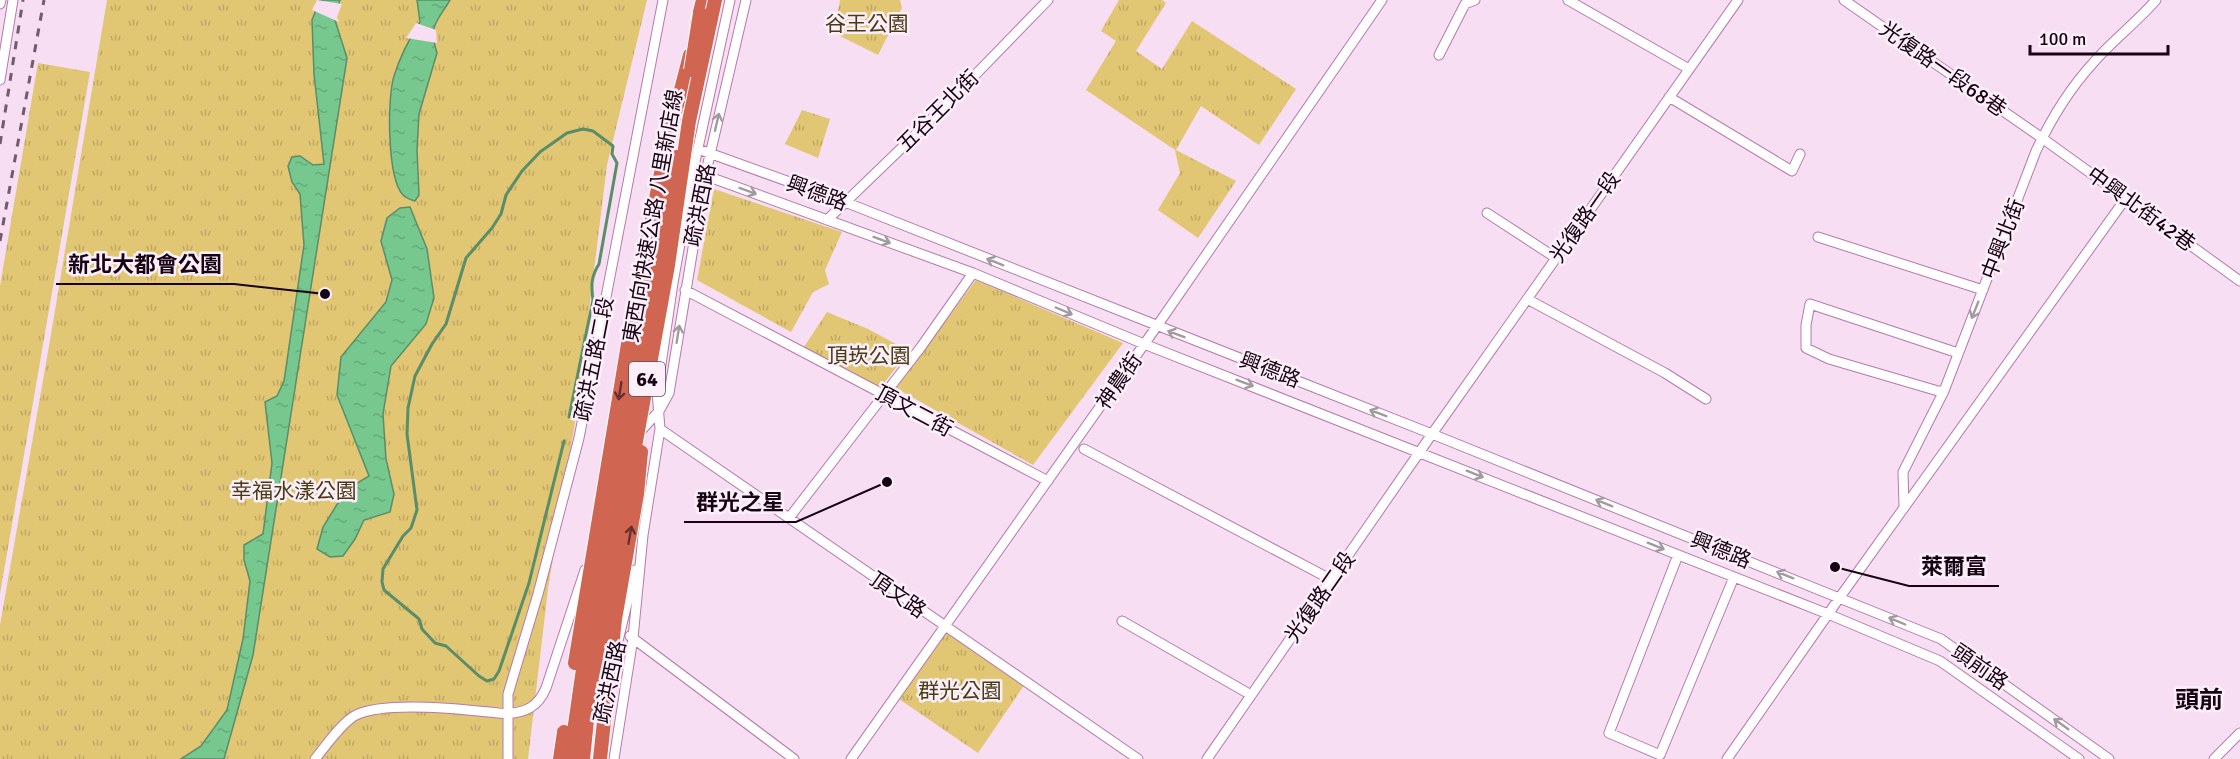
<svg xmlns="http://www.w3.org/2000/svg" width="2240" height="759" font-family="Signika,'Noto Sans TC',sans-serif">
<style>
.grass{fill:url(#grass-tufts)}
.water{fill:url(#water-ripples);stroke:#5a8d69;stroke-width:1.5}
.pier{fill:#f8def3}
.lines{fill:none;stroke-linecap:round;stroke-linejoin:round}
.stream{stroke:#5a8d69;stroke-width:3}
.minor-casing{stroke:#b57aac;stroke-width:11}
.highway-casing{stroke:#fff;stroke-width:16}
.minor{stroke:#fff;stroke-width:9}
.highway{stroke:#d06551;stroke-width:14}
.rail{stroke:#715b6d;stroke-width:3;stroke-dasharray:8 8;stroke-linecap:butt}
.highway-bridge-casing{stroke:#fff;stroke-width:16;stroke-linecap:butt}
.highway-bridge{stroke:#d06551;stroke-width:14}
.oneway{stroke:#a29aa1}
.oneway2{stroke:#6a2f2f}
.labels{text-anchor:middle;dominant-baseline:central;stroke-width:5;stroke-linejoin:round;paint-order:stroke}
.shield{fill:#fdeffa;stroke:#5c4a59;stroke-width:1.5}
.shield-label{font-size:20px;font-weight:bold;fill:#170314}
.park-label{font-size:21px;fill:#473b14;stroke:#fdeffa}
.street-label{font-size:21px;fill:#170314;stroke:#fdeffa}
.quarter-label{font-size:24px;font-weight:bold;fill:#170314;stroke:#fdeffa}
.leader{fill:none;stroke:#170314;stroke-width:2}
.callout-dot{fill:#170314;stroke:#fdeffa;stroke-width:2}
.callout-label{font-size:22px;text-anchor:middle;font-weight:bold;fill:#170314;stroke:#fdeffa;stroke-width:5;stroke-linejoin:round;paint-order:stroke}
</style>
<defs>
<pattern id="grass-tufts" width="24" height="20" patternUnits="userSpaceOnUse" patternTransform="scale(1.5)"><rect width="24" height="20" fill="#e1c673"/><path d="M3 7l-1-3M5 7V3M7 7l1-3M15 17l-1-3M17 17v-4M19 17l1-3" fill="none" stroke="#c0a863"/></pattern>
<pattern id="water-ripples" width="26" height="14" patternUnits="userSpaceOnUse" patternTransform="scale(1.5)"><rect width="26" height="14" fill="#76c88e"/><path d="M2 4q2-2 4 0t4 0M15 11q2-2 4 0t4 0" fill="none" stroke="#65aa7a"/></pattern>
</defs>
<rect width="100%" height="100%" fill="#f8def3"/>
<path class="grass" d="M107 0H647L607 165 575 423 548 589 528 759H0V625L49 346Z
M840 0H900L902 8 878 55 834 33Z
M1119 0H1162L1166 3 1136 51 1162 69 1192 21 1296 89 1259 145 1201 106 1176 150 1236 181 1198 238 1158 210 1180 173 1175 150 1086 90 1116 41 1101 31Z
M38 63 90 72 0 594V286Z
M802 110 830 119 818 158 785 144Z
M714 189 842 232 825 270 829 284 813 292 791 332 697 280Z
M976 280 1123 343 1033 465 896 388Z
M827 312 868 329 909 351 880 388 804 347Z
M946 633 1025 684 978 753 899 699Z"/>
<path class="water" d="M320 0H340L334 17 347 58 253 655 224 759H181L201 746 227 710 243 639 250 581 244 560V545L263 534 272 463 265 402 277 396 284 381 304 245 300 194 292 182 288 166 292 157 300 156 313 165 324 164 314 74 312 20Z
M417 0H450C437 22 428 25 437 53L419 114 417 150 419 195 415 201C411 200 406 198 403 195 387 178 387 98 394 76 400 57 409 39 420 22Z
M410 207 427 249 434 298 426 324 391 366 383 414 386 459 394 494 390 512 364 520 355 539 343 556 330 557 317 549 323 527 346 490 369 476 337 395 341 357 386 302 392 280 381 241 387 218 400 208Z"/>
<path class="pier" d="M317 0 342 4 337 17 339 22 312 10Z
M416 23 436 30 437 43 406 38Z"/>
<g class="lines">
<path class="stream" d="M564 441 529 583 499 671 494 679 487 681 479 676 446 646 435 643 422 629 419 619 384 590 382 582 383 569 403 536 411 528 417 510 407 434 408 408 415 376 432 344 446 324 466 258 492 228 501 214 506 195 522 171 540 152 567 133 583 129 593 131 613 146 612 154 617 163 599 264C591 277 591 285 593 300L569 417"/>
<defs>
<path id="minor" d="M1568 0 1689 69
M1844 0 2042 138 2240 281
M0 4 1 0
M1439 55 1465 4 1475 0
M0 80 13 0
M1669 97 1792 171 1800 154
M698 149 845 202 1432 434 1941 639 2109 759
M693 171 973 273 1144 344 1828 614 1940 661 2079 759
M1487 213 1556 258
M827 220 943 108 1048 0
M1818 237 1983 290
M685 290 1048 481
M1527 299 1665 373 1706 399
M1944 391H1938L1829 359 1806 348V325L1810 304 1958 353
M660 429 1138 759
M637 435 659 411 669 393 705 176 746 0
M1084 449 1332 580
M1904 506 1903 472 1944 391 2036 151C2051 119 2070 88 2094 62 2113 40 2137 22 2156 0
M789 518 921 347 973 273
M1678 555 1609 733 1660 755 1734 577
M1122 621 1251 695
M630 636 794 759
M618 641 635 570
M315 759C325 747 342 722 356 715 387 700 471 710 507 714 526 712 538 707 546 688L585 570
M508 759V694L538 594 579 438 663 0
M614 759 633 638 643 535 660 429 657 391 673 283 693 171 730 0
M851 759 1157 326 1382 0
M1207 759 1432 434 1738 0
M1727 759 1840 597 2126 198
M2214 759 2240 733"/>
<path id="highway" d="M697 24 703 0
M666 148 690 55"/>
</defs>
<use href="#minor" class="minor-casing"/>
<use href="#highway" class="highway-casing"/>
<use href="#minor" class="minor"/>
<use href="#highway" class="highway"/>
<path class="rail" d="M0 144 23 0
M0 241 44 0"/>
<defs>
<path id="highway-bridge" d="M691 70 700 13
M575 663 633 314 666 148
M560 759 564 732
M570 759 583 669 676 157
M583 759 589 701 668 265 689 121 715 0
M600 759 615 619 637 494 641 452"/>
</defs>
<use href="#highway-bridge" class="highway-bridge-casing"/>
<use href="#highway-bridge" class="highway-bridge"/>
</g>
<defs><path id="oneway-shaft" d="M-6 0H5M1.5-3L5.5 0L1.5 3" fill="none" stroke-width="1.6" stroke-linecap="round" stroke-linejoin="round" transform="scale(1.5)"/></defs>
<g class="oneway">
<use href="#oneway-shaft" transform="translate(717 122) rotate(-77)"/>
<use href="#oneway-shaft" transform="translate(748 191) rotate(20)"/>
<use href="#oneway-shaft" transform="translate(882 240) rotate(20)"/>
<use href="#oneway-shaft" transform="translate(995 262) rotate(-158)"/>
<use href="#oneway-shaft" transform="translate(1975 310) rotate(112)"/>
<use href="#oneway-shaft" transform="translate(1064 311) rotate(23)"/>
<use href="#oneway-shaft" transform="translate(678 334) rotate(-81)"/>
<use href="#oneway-shaft" transform="translate(1176 334) rotate(-159)"/>
<use href="#oneway-shaft" transform="translate(1245 383) rotate(21)"/>
<use href="#oneway-shaft" transform="translate(1378 413) rotate(-159)"/>
<use href="#oneway-shaft" transform="translate(1475 474) rotate(22)"/>
<use href="#oneway-shaft" transform="translate(1604 503) rotate(-158)"/>
<use href="#oneway-shaft" transform="translate(1656 546) rotate(22)"/>
<use href="#oneway-shaft" transform="translate(1785 575) rotate(-158)"/>
<use href="#oneway-shaft" transform="translate(1897 621) rotate(-157)"/>
<use href="#oneway-shaft" transform="translate(2061 724) rotate(-144)"/>
</g>
<g class="oneway2">
<use href="#oneway-shaft" transform="translate(620 391) rotate(99)"/>
<use href="#oneway-shaft" transform="translate(630 535) rotate(-80)"/>
</g>
<g class="labels">
<rect class="shield" x="629" y="362" width="36" height="34" rx="4.5"/>
<g class="shield-label">
<text x="647" y="379">64</text>
</g>
<g class="park-label">
<text x="867" y="24">谷王公園</text>
<text x="869" y="356">頂崁公園</text>
<text x="294" y="491">幸福水漾公園</text>
<text x="960" y="691">群光公園</text>
</g>
<g class="street-label">
<text transform="translate(1943 69) rotate(35)">光復路一段68巷</text>
<text transform="translate(938 111) rotate(-45)">五谷王北街</text>
<text transform="translate(817 193) rotate(20)">興德路</text>
<text transform="translate(700 205) rotate(-79)">疏洪西路</text>
<text transform="translate(2141 209) rotate(36)">中興北街42巷</text>
<text transform="translate(653 216) rotate(-80)">東西向快速公路 八里新店線</text>
<text transform="translate(1585 217) rotate(-55)">光復路一段</text>
<text transform="translate(2003 239) rotate(-69)">中興北街</text>
<text transform="translate(594 359) rotate(-79)">疏洪五路二段</text>
<text transform="translate(1270 370) rotate(21)">興德路</text>
<text transform="translate(1119 381) rotate(-55)">神農街</text>
<text transform="translate(914 411) rotate(28)">頂文二街</text>
<text transform="translate(1721 550) rotate(22)">興德路</text>
<text transform="translate(898 595) rotate(35)">頂文路</text>
<text transform="translate(1320 597) rotate(-55)">光復路二段</text>
<text transform="translate(1980 667) rotate(35)">頭前路</text>
<text transform="translate(610 682) rotate(-78)">疏洪西路</text>
</g>
<g class="quarter-label">
<text x="2199" y="700">頭前</text>
</g>
</g>
<path class="leader" d="M325 294L234 284H56M887 482L796 522H684M1835 567L1909 586H1999"/>
<g class="callout-dot">
<circle cx="325" cy="294" r="6"/>
<circle cx="887" cy="482" r="6"/>
<circle cx="1835" cy="567" r="6"/>
</g>
<g class="callout-label">
<text x="145" y="272">新北大都會公園</text>
<text x="740" y="510">群光之星</text>
<text x="1954" y="574">萊爾富</text>
</g>
<path d="M2030 45v9h138v-9" fill="none" stroke="#170314" stroke-width="3"/>
<text x="2039" y="45" font-size="18" fill="#170314" stroke="#fdeffa" stroke-width="4.5" paint-order="stroke">100 m</text>
</svg>
